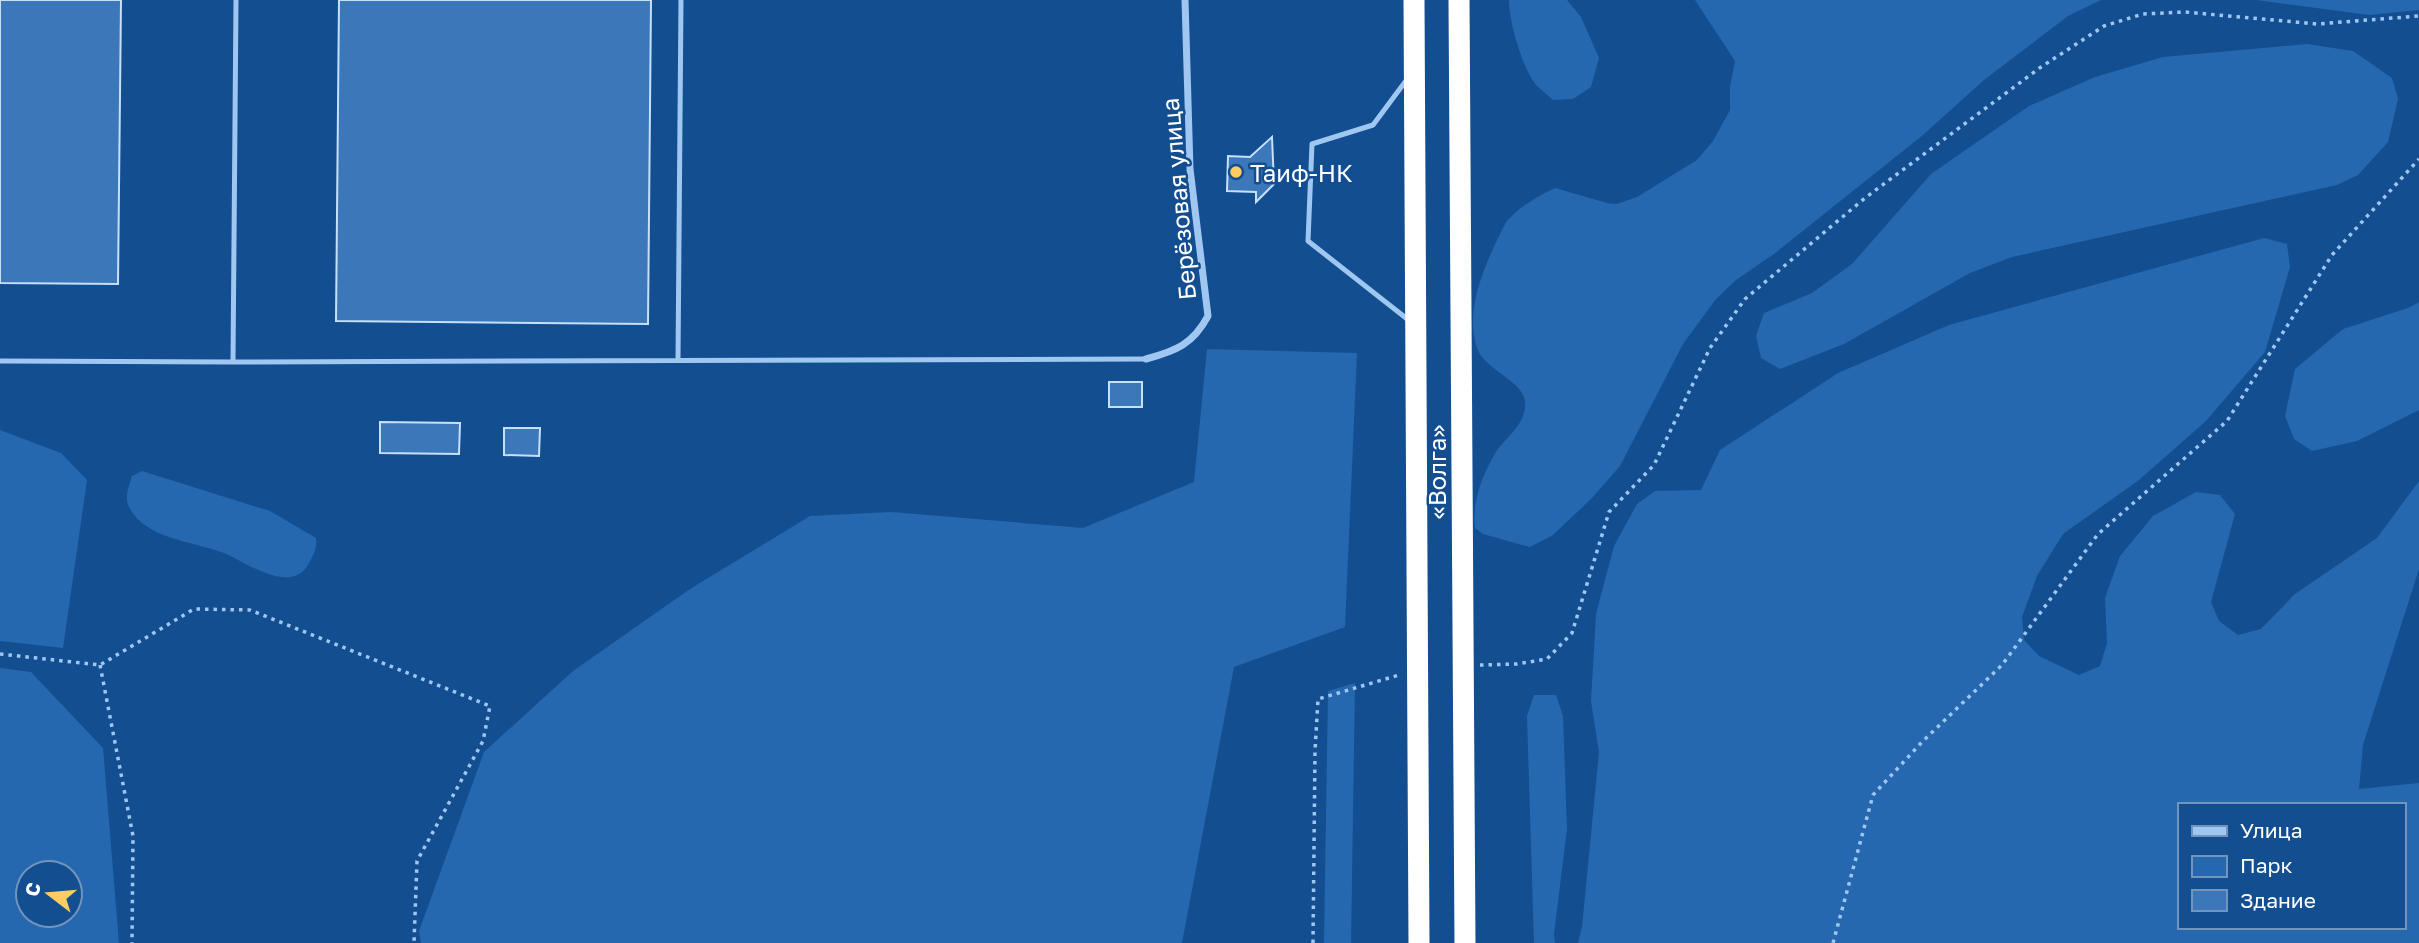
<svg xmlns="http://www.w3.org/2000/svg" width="2419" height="943" font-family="'Golos Text',sans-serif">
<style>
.green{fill:#2568af;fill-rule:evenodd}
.building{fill:#3c77b9;stroke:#c6e0fc;stroke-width:2}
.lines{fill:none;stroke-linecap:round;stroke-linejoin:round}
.path{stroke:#9fc7f1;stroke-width:3.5;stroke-dasharray:3.5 5;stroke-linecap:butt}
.lane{stroke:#9fc7f1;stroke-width:5}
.street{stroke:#9fc7f1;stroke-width:7}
.highway{stroke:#fff;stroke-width:21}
.poi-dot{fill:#ffcc5f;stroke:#134e90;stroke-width:2.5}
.labels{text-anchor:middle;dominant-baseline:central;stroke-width:5;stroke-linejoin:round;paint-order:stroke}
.poi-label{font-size:24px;fill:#fff;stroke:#134e90;text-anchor:start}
.street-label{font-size:24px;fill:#fff;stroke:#134e90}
</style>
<rect width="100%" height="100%" fill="#134e90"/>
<path class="green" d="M1509 0H1567L1581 17 1599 58 1591 87 1573 99 1553 100C1548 95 1541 90 1536 85 1522 67 1509 22 1509 0Z
M1695 0H2101L2068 16 1984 80 1923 135 1774 254 1736 280 1716 299 1683 344 1620 466 1592 498 1553 535 1530 547 1483 534 1475 528C1472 501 1482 475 1496 452 1506 437 1522 428 1525 408 1529 381 1486 373 1477 348 1465 313 1482 272 1497 240 1500 235 1503 227 1507 221 1519 207 1538 196 1555 188L1607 203 1617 204 1637 197 1697 160 1713 141 1730 110V87L1735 61Z
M2256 0H2419V10L2369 15Z
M2307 44 2353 51 2392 78 2398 99 2388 142 2358 175 2337 185 2012 257 1970 273 1844 344 1780 369 1761 358 1756 336 1764 313 1812 293 1852 264 1931 174 2029 106 2095 77 2163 57Z
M2264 238 2287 244 2290 267 2265 352 2206 421 2139 480 2063 534 2037 576 2022 617 2024 640 2039 656 2079 675 2100 666 2107 643 2105 598 2120 556 2153 516 2196 492 2220 495 2235 514 2211 602 2219 621 2238 635 2261 629 2295 594 2377 538 2419 481V569L2363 745 2359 789 2419 783V943H1578L1582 927 1599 752 1591 701 1596 614 1614 546 1637 504 1655 491 1701 490 1720 450 1838 373 1949 325ZM2179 805H2403V927H2179Z
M2419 302V410L2357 441 2312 451 2294 439 2285 416 2295 369 2343 329 2408 308Z
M1207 349 1357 353 1345 627 1234 667 1182 943H421L419 931 484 752 573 671 690 589 810 516 891 512 1083 528 1194 482Z
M0 430 61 453 87 480 63 648 0 641Z
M142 471 270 511 316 538C317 549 314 554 309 563 292 596 247 563 224 553 193 541 146 540 129 507 124 496 129 486 132 476Z
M0 668 31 672 103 748 119 943H0ZM28 873H70V915H28Z
M1355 683 1351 943H1324L1328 691Z
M1534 695H1556L1563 716 1567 829 1554 934 1555 943H1534L1527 716Z"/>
<path class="building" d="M0 0H121L118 284 0 283Z
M339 0H651L648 324 336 321Z
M1272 137 1274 184 1256 202V192L1227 191 1228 156 1250 157Z
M1109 382H1142V407H1109Z
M380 422 460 423 459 454 380 453Z
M504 428H540L539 456 504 455Z"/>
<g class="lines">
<path class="path" d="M0 654 100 665 194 609 250 610 490 706 483 741 417 861 414 943
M100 665 133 836 132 943
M1480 665 1517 664 1547 659 1572 633 1609 512 1654 465 1710 348 1745 299 1865 198 2041 67 2104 26 2143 14 2185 12 2317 24 2419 16
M1313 943 1315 751 1318 699 1399 675
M1833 943 1873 795 1922 742 2002 665 2098 534 2227 421 2332 255 2419 159"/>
<path class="lane" d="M236 0 233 362 1146 359
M1408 78 1373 125 1312 144 1308 241 1411 322
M678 360 681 0
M0 361 233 362"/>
<path class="street" d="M1146 359C1176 351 1193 344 1208 316L1190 169 1185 0"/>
<path class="highway" d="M1414 0 1419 943
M1459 0 1465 943"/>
</g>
<circle class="poi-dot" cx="1236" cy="172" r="7"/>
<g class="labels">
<g class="poi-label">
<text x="1250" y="172">Таиф-НК</text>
</g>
<g class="street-label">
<text transform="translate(1178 199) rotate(-95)">Берёзовая улица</text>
<text transform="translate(1436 472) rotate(-90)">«Волга»</text>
</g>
</g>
<rect x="2178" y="803" width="228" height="126" fill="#134e90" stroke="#7195bc" stroke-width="2"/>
<rect x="2192" y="826" width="35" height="10" fill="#9fc7f1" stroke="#7195bc" stroke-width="2"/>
<text x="2240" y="838" font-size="21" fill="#ffffff">Улица</text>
<rect x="2192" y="856" width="35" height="21" fill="#2568af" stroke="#7195bc" stroke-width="2"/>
<text x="2240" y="873" font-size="21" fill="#ffffff">Парк</text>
<rect x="2192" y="890" width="35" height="21" fill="#3c77b9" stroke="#7195bc" stroke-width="2"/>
<text x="2240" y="908" font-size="21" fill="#ffffff">Здание</text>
<g transform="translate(49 894) rotate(286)"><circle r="33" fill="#134e90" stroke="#7195bc" stroke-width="2"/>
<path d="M0-5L12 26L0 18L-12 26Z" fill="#ffcc5f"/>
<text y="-10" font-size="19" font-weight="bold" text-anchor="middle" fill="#ffffff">С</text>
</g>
</svg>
